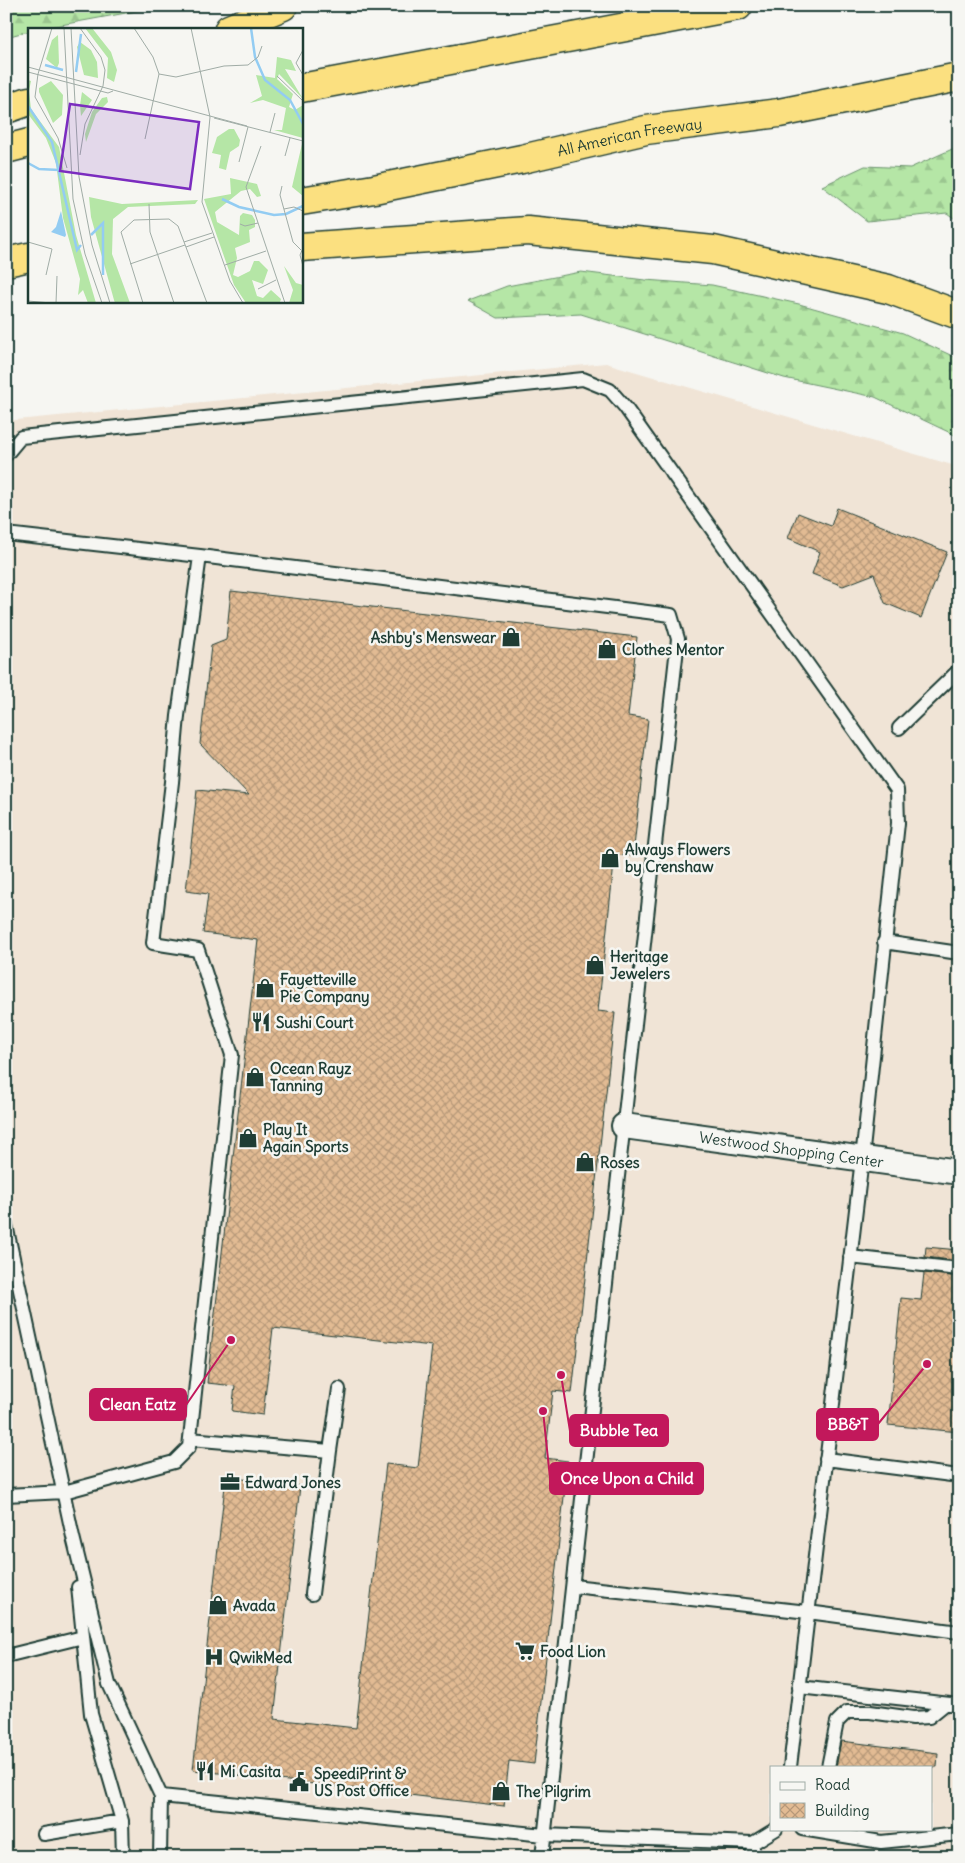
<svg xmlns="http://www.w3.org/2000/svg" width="965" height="1863" font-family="Delius,sans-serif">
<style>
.built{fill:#f0e4d6;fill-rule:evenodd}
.forest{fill:url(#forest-firs);stroke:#6a926d}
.building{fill:url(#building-cross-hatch);stroke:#1f3d34}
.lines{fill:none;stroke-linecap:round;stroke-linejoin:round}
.service-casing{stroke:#1f3d34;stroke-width:16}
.minor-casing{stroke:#1f3d34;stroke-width:28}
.motorway-casing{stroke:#1f3d34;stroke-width:31}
.service{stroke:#f6f6f2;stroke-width:12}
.minor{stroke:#f6f6f2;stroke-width:24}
.motorway{stroke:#fbe080;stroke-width:28}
.labels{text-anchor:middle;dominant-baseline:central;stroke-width:5;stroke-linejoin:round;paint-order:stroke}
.street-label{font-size:15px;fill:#1f3d34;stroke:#f6f6f2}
.poi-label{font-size:15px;font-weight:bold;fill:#1f3d34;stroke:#f6f6f2;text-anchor:start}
.inset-river{fill:none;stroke:#93ccf2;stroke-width:2.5}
.inset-road{fill:none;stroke:#a0aca6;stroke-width:1}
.view{fill:#7b2cbf;fill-opacity:0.15;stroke:#7b2cbf;stroke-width:2.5}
.inset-edge{fill:none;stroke:#1f3d34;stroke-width:2.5}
.leader{fill:none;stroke:#c2185b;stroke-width:2}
.callout-dot{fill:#c2185b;stroke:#f6f6f2;stroke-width:2}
.callout{fill:#c2185b;stroke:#c2185b;stroke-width:2}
.callout-label{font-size:16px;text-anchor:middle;font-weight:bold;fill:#fff}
</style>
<defs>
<pattern id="forest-firs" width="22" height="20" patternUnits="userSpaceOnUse" patternTransform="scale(1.25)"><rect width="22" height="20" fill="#b5e6a6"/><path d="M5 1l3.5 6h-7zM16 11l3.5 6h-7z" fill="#9bc690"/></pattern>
<pattern id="building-cross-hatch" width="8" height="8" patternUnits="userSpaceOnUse" patternTransform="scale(1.25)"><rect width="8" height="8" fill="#e2bb93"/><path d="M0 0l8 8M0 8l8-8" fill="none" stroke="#b79979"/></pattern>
</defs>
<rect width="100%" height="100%" fill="#f6f6f2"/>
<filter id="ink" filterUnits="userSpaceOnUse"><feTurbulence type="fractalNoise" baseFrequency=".02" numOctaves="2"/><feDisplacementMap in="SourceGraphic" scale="10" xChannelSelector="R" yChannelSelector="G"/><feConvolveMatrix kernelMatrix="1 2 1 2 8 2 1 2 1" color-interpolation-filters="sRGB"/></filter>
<g filter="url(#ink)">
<path class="built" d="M606 363 959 467V1857H6V421ZM771 1767H931V1829H771Z"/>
<path class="forest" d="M6 6H164L39 29H29V31L6 37Z
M959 146V222L947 213 867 221 822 186 865 166 910 168Z
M581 272 645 280 712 285 799 304 903 333 959 359V437L875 397 784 378 581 314 498 318 468 301 507 286Z"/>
<path class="building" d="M837 508 947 552 921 618 885 603 874 574 843 586 812 574 820 552 788 538 798 513 831 526Z
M231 591 637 637 628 716 648 719 633 856 615 855 598 1011 615 1013 572 1393 553 1391 545 1458 568 1461 534 1764 509 1761 504 1806 193 1770 226 1477 300 1486 274 1719 356 1728 386 1464 418 1468 432 1346 273 1328 263 1415 232 1411 235 1386 207 1383 258 940 203 933 208 894 186 891 197 790 249 795 200 744 211 646 226 640Z
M926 1247 959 1250V1261L925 1257Z
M924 1273 959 1277V1432L888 1425 901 1298 921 1300Z
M841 1741 938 1753 937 1767H836Z"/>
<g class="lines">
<defs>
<path id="service" d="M6 455 21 437 583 379 610 390 625 407 897 790 898 823 862 1159 790 1767
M6 534 200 556
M899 728 959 670
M884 942 959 953
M6 1225 73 1537 109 1684 161 1796 160 1857
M850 1257 959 1269
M190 1439 330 1451 312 1594
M330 1451 339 1389
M826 1459 959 1476
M6 1495 64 1492 174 1462 189 1447 232 1055 198 950 153 943 172 782 178 716 200 556 671 615 678 639 542 1857
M573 1586 808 1612 959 1632
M78 1587 91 1714 122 1821 123 1857
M10 1655 83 1637
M799 1687 959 1705
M828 1767 837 1722 847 1712H870L913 1718 929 1717 945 1704
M161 1796 544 1835 753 1843 776 1829
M802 1829 881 1842 959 1834
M44 1834 122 1821
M753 1857V1843"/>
<g id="minor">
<path id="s1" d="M624 1126 959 1172"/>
</g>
<g id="motorway">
<path d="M229 29 283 6"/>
<path d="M301 88 738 6"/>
<path d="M6 109 29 101"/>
<path d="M6 149 29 143"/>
<path id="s2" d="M301 201 374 189 522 159 646 130 779 113 959 77"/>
<path d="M301 247 528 231 713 250 888 289 959 315"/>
<path d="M6 262 29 257"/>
</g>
</defs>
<use href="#service" class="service-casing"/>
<use href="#minor" class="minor-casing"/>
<use href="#motorway" class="motorway-casing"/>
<use href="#service" class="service"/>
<use href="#minor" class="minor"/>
<use href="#motorway" class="motorway"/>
</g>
</g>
<defs>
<symbol id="shop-bare" viewBox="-9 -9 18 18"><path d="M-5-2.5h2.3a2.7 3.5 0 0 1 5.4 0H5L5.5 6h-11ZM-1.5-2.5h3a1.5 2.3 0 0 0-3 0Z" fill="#1f3d34" stroke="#f6f6f2" stroke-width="2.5" paint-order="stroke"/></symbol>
<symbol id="restaurant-bare" viewBox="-9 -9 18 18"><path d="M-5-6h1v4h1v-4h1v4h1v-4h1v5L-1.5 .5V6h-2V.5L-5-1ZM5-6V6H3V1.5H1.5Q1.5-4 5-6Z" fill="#1f3d34" stroke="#f6f6f2" stroke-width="2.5" paint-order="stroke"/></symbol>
<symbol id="office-bare" viewBox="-9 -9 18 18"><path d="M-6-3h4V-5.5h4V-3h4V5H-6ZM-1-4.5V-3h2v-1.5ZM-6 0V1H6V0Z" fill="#1f3d34" stroke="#f6f6f2" stroke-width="2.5" paint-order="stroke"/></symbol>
<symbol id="supermarket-bare" viewBox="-9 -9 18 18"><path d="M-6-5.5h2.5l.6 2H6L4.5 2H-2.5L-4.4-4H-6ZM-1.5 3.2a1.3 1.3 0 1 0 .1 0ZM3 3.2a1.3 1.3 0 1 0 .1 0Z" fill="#1f3d34" stroke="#f6f6f2" stroke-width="2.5" paint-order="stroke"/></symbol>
<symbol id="hospital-bare" viewBox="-9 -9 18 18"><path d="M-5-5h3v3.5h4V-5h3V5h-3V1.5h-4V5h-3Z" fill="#1f3d34" stroke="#f6f6f2" stroke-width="2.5" paint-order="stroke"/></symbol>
<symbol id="civic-bare" viewBox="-9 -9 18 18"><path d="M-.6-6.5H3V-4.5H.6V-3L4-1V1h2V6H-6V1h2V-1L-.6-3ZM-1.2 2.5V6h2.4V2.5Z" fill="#1f3d34" stroke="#f6f6f2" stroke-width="2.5" paint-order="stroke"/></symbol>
</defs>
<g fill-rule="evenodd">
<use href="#shop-bare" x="497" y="623" width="28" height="28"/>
<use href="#shop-bare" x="593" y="635" width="28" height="28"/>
<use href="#shop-bare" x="596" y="844" width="28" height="28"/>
<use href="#shop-bare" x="581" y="951" width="28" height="28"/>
<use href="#shop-bare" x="251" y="974" width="28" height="28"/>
<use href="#restaurant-bare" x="247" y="1008" width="28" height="28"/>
<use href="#shop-bare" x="241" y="1063" width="28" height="28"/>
<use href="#shop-bare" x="234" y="1124" width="28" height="28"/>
<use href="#shop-bare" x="571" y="1148" width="28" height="28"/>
<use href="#office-bare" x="216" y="1468" width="28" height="28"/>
<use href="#shop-bare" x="204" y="1591" width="28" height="28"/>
<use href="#supermarket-bare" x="511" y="1637" width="28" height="28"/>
<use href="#hospital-bare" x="200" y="1643" width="28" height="28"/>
<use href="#restaurant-bare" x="191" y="1757" width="28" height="28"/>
<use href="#civic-bare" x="285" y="1768" width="28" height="28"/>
<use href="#shop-bare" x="487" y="1777" width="28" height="28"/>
</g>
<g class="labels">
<g class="street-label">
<text stroke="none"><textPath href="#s2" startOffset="335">All American Freeway</textPath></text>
<text stroke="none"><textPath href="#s1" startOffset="169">Westwood Shopping Center</textPath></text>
</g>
<g class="poi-label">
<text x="496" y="637" text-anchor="end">Ashby's Menswear</text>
<text x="622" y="649">Clothes Mentor</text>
<text x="625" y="849">Always Flowers<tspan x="625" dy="17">by Crenshaw</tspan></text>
<text x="610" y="956">Heritage<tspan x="610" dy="17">Jewelers</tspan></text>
<text x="280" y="979">Fayetteville<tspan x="280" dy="17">Pie Company</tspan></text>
<text x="276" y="1022">Sushi Court</text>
<text x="270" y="1068">Ocean Rayz<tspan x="270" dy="17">Tanning</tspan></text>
<text x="263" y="1129">Play It<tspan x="263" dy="17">Again Sports</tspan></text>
<text x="600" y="1162">Roses</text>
<text x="245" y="1482">Edward Jones</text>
<text x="233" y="1605">Avada</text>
<text x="540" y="1651">Food Lion</text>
<text x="229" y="1657">QwikMed</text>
<text x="220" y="1771">Mi Casita</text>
<text x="314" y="1773">SpeediPrint &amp;<tspan x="314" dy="17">US Post Office</tspan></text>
<text x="516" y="1791">The Pilgrim</text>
</g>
</g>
<g transform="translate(28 28)">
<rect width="275" height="275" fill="#f6f6f2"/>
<path d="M57 0H64L83 24 89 42 86 54 79 50 80 30ZM30 7 31 35 29 40 18 31 24 12ZM52 14 63 22 69 34 70 50 56 47 49 19ZM249 29 263 32 268 43 257 41 275 71 251 46 249 51 265 66 261 79 267 82 275 77V110L246 102H254L258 80 235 72 222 75 234 68 228 47 247 50ZM0 52 3 53 1 63 3 81 31 119 48 207 68 275H60L55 262 50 267 52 251 35 190 28 135 18 110 0 86ZM23 53 35 67 34 87 25 95 11 64V60ZM54 64 64 72 53 88 52 77ZM79 69 80 74 68 86 58 114 57 106 64 84 74 70ZM201 101H206L212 112 211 118 202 124 198 142 191 140 193 127 184 125 189 109ZM274 116 275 117V168L264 159ZM202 150 229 156 233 168 229 169 222 161 213 163 187 184 189 194 211 207 212 188 215 185 224 187 227 192V199L221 202 222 214 207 220 209 230 205 247 210 249 222 243 226 233H231L240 242 235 256 224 252 229 268 235 270 243 262 253 271 252 274 218 275 206 257 176 171 203 166ZM61 169 94 176 170 172 167 176 100 179 85 191 84 226 102 275H87L86 272 63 189ZM256 238 268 255 275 257V275H261L265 262Z" fill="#b5e6a6"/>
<path d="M33 183 38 207 37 209 23 204 28 199Z" fill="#93ccf2"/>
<path class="inset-river" d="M223 0 227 29 237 52 262 72 275 96M17 37 35 42M48 44 53 6M0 78 24 114 49 222 53 217M0 135 11 141 31 142M194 171 211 179 246 187 258 186 275 178M63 207 75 195V247"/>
<path class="inset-road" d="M24 0 10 46 7 69 30 110 39 140M36 0 45 171 57 226 74 275M43 0 51 149 64 217 82 275M106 0 125 29 131 46 117 111M163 0 182 89 174 174 202 253 215 275M275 22 268 35 275 47M0 39 219 98M0 44 80 65 85 63M131 46 148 49 196 38 220 37 230 29 234 18M249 48 275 73M186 90 275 113M242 104 247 85M233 118 218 159 257 275M52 127 57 96 75 58 77 42 73 29 52 0M257 128 262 110M211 134 220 99M254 158 252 167 265 214 273 222M121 176 122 204 146 275M256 181 266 179 275 183M212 196 217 198 230 195M0 214 24 221 18 247M156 214 184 205M158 219 186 209M275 220 272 227 275 238M102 236 157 217M197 237 238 223M230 261 248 252M0 273 23 275M28 275 29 248M115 275 93 204 106 192 141 191 150 198 179 275"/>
<path class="view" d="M42 76 171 94 162 161 32 143Z"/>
<rect width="275" height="275" class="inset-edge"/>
</g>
<path class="leader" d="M231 1340L186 1405M927 1364L878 1424M561 1375L570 1431M543 1411L550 1478"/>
<g class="callout-dot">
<circle cx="231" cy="1340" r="5"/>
<circle cx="927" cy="1364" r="5"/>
<circle cx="561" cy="1375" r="5"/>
<circle cx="543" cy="1411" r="5"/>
</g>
<g class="callout">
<rect x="90" y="1389" width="96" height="31" rx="5"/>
<rect x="817" y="1409" width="61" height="31" rx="5"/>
<rect x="570" y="1415" width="98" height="31" rx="5"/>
<rect x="550" y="1463" width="153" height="31" rx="5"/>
</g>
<g class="callout-label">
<text x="138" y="1410">Clean Eatz</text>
<text x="848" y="1430">BB&amp;T</text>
<text x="619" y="1436">Bubble Tea</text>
<text x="627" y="1484">Once Upon a Child</text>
</g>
<rect width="965" height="1863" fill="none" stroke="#f6f6f2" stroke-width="25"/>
<rect x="12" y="12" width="940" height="1838" fill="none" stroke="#1f3d34" stroke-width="2" filter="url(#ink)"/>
<rect x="770" y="1766" width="162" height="65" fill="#f6f6f2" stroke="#a0aca6"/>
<rect x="780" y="1782" width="25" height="8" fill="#f6f6f2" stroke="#a0aca6"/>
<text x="815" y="1790" font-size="15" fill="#1f3d34">Road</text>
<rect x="780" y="1803" width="25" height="15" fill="url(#building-cross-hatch)" stroke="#a0aca6"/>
<text x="815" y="1816" font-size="15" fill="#1f3d34">Building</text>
</svg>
